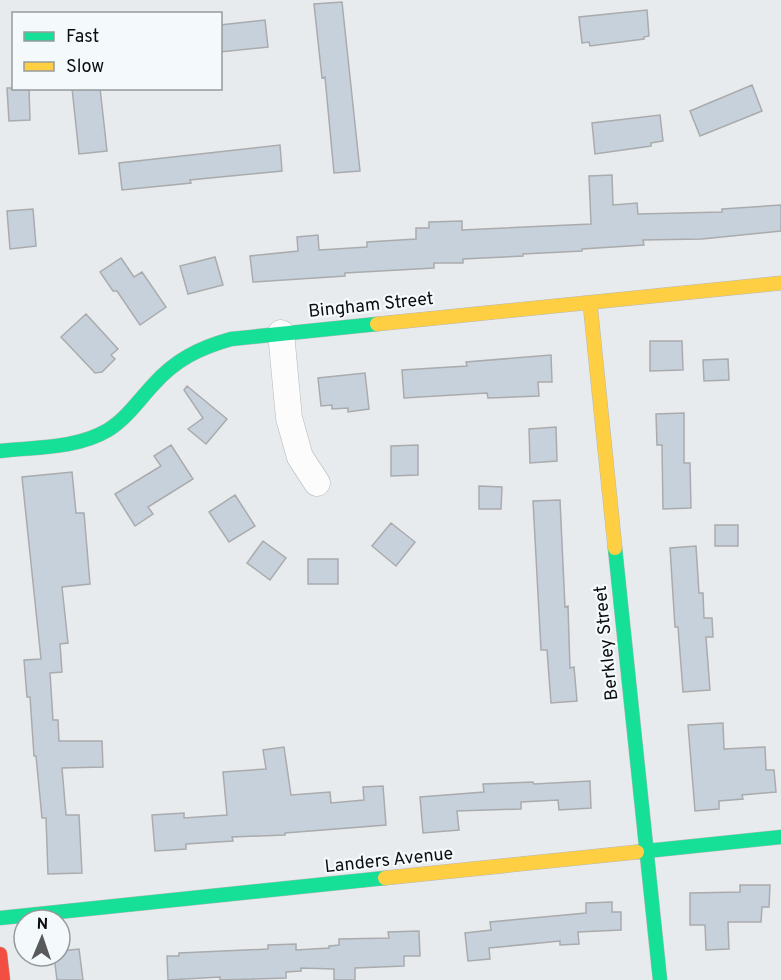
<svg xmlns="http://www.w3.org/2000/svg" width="781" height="980" font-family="Overpass,sans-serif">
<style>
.building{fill:#c6d1dc;stroke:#aaabad;stroke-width:1.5}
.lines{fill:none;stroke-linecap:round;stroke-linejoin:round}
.street-casing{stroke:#b6b8b9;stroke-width:27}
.fast-casing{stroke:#b6b8b9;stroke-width:15}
.slow-casing{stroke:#b6b8b9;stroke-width:15}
.jam-casing{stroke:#b6b8b9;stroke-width:15}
.street{stroke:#fcfcfc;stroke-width:26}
.fast{stroke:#16e098;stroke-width:14}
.slow{stroke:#ffcf43;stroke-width:14}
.jam{stroke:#f24e42;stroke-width:14}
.labels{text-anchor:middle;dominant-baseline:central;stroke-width:4.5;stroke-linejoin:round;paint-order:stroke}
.street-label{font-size:18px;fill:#0b0c0d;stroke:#f4f9fb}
</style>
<rect width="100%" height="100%" fill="#e8ebed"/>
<path class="building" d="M342 2 360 171 334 173 325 77 322 78 314 4Z
M647 10 649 36 644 37V39L590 46 589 42 582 43 579 17Z
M265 20 268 47 220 52V25Z
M752 85 762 111 700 136 690 111Z
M7 88H29L30 120 9 121Z
M72 88H100L107 151 79 154Z
M660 115 663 141 651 143V146L595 154 592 123Z
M280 145 282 171 190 180 191 183 122 190 119 163Z
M612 175 613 205 637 203 638 214 722 212V209L781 205V231L702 239 643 240 644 245 582 249V251L523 254V256L463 259V263H434V268L345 273V276L253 282 250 256 298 251 297 237 318 235 319 250 367 247V242L416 239V228H429V222L462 221V230L591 224 589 176Z
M33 209 36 246 10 249 7 211Z
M215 257 223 285 188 294 180 266Z
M121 258 134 277 142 272 166 307 140 325 117 291H113L100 272Z
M86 314 118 349 111 355 115 359 102 372 95 373 61 337Z
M650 341H682L683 370 650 371Z
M551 355 552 382H538L539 396 488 398 487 393 404 398 402 370 467 366 466 362Z
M728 359 729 380 704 381 703 360Z
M365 373 369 409 348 412V408L332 409V405L321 406 318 378Z
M187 386 227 419 206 444 188 429 203 418 184 390Z
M684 413V463H690L691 508 663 509 662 445H657L656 414Z
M556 427 557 461 530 463 529 429Z
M171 445 193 479 148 507 153 514 135 526 115 494 161 466 154 456Z
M418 445V475L391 476V446Z
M72 472 76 513H84L90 584 62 587 68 643 60 644 62 672 50 673 53 720H58L59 741H102L103 767 62 768 66 815H79L82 873 48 874 46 818H42L36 756H34L30 697H27L24 660 41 659 22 477Z
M479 486 502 487 501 509H479Z
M235 495 255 526 229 542 209 512Z
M560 500 565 607 568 606 570 668 574 667 577 701 551 703 547 650H541L533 501Z
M391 523 415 542 396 566 372 546Z
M715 525H738V546H715Z
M263 541 286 558 270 580 247 563Z
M696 546 699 593H703L704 618H712L713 637H706L710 690 683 692 678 627H675L670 548Z
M308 559H338V584H308Z
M723 723 724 749 765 747 766 770H774L776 792 742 795 743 799 719 801V809L695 811 688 725Z
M284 747 291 795 330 792 331 803 364 800 363 787 383 786 386 825 285 833V835L232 837 233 841 186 844V849L155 851 152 815 184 813V818L227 815 223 772 266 769 263 750Z
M590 781 591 808 559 810 558 800 521 802V809L457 811 459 830 423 833 420 797 484 792 483 784 533 782 534 784Z
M740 885H770L769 907H762L761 922H728L729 949 706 950 705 925H690V893L740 892Z
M612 902V912H621V930L578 932 579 944 560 945V941L489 948 490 959 468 961 465 933 491 930 490 922 586 913V903Z
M419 931 420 956H404V966L355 968V980H334V969L301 968V971L286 972V978L220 980V977L168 980 167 956H179V953L268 949V945L296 944V950L329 948V946L339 945V939L389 938 388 932Z
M79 949 83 980H57L54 956H60V951Z"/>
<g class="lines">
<defs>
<path id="street" d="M281 333 289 418 300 457 317 483"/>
<path id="fast" d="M0 451C35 447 76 449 108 430 126 419 139 400 153 385 175 360 199 348 231 339L377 324
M615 548 660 980
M637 852 781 837
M0 918 385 878"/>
<path id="slow" d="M590 303 615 548
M377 324 781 283
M385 878 637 852"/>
<path id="jam" d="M0 954 3 980"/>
</defs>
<use href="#street" class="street-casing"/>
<use href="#fast" class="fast-casing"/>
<use href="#slow" class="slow-casing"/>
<use href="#jam" class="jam-casing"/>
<use href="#street" class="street"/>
<use href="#fast" class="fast"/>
<use href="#slow" class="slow"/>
<use href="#jam" class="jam"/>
</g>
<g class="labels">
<g class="street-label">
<text transform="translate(371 306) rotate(-6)">Bingham Street</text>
<text transform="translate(607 643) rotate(-96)">Berkley Street</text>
<text transform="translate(389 861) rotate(-6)">Landers Avenue</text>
</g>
</g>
<rect x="12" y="12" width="210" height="78" fill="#f4f9fb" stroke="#979a9c" stroke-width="1.5"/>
<rect x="24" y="32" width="30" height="9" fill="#16e098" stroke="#979a9c" stroke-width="1.5"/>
<text x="66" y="42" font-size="18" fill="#0b0c0d">Fast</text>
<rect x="24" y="62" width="30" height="9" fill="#ffcf43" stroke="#979a9c" stroke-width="1.5"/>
<text x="66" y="72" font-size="18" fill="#0b0c0d">Slow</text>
<g transform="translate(42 938) rotate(2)"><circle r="28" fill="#f4f9fb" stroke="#979a9c" stroke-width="1.5"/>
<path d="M0-4.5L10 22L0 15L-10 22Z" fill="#585a5b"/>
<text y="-9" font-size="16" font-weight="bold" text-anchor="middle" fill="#0b0c0d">N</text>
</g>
</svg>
